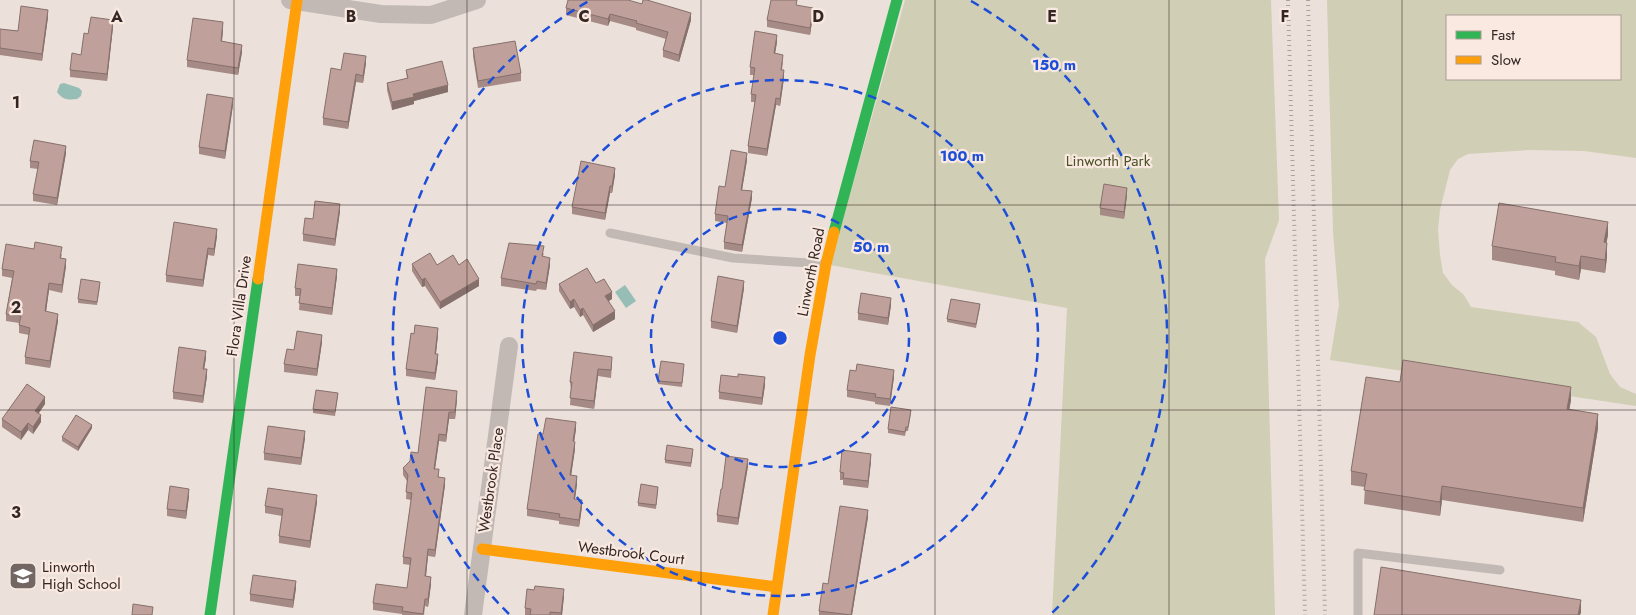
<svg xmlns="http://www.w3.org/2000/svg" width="1636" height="615" font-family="Jost,sans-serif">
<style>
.green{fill:#d0ceb4;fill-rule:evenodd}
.water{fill:#96beb6}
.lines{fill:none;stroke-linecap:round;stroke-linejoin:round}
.lane{stroke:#c3b9b4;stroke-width:9}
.street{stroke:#c3b9b4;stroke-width:18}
.fast{stroke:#30b455;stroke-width:11}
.slow{stroke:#ff9f0a;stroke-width:11}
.rail{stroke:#aba29e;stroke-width:4;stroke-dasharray:1 4;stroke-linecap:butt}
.wall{fill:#a58a85}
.shaded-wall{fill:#86706c}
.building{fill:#c0a09b;stroke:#86706c}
.grid{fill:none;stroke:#332624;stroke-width:1;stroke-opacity:0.55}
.ring{fill:none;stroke:#1d4ed8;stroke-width:2.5;stroke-dasharray:9 6}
.labels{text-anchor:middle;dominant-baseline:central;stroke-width:4.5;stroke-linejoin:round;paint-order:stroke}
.park-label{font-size:15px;fill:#4a5227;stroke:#f9e9e0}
.street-label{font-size:15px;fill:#332624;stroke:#f9e9e0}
.poi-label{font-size:15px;fill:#332624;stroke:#f9e9e0;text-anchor:start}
.grid-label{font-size:16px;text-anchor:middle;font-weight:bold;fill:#332624;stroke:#f9e9e0;stroke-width:4.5;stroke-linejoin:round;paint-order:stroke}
.centre{fill:#1d4ed8;stroke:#f9e9e0;stroke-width:2.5}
.ring-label{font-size:15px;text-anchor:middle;font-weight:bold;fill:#1d4ed8;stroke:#f9e9e0;stroke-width:4.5;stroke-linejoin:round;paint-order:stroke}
</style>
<rect width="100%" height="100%" fill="#ebe0da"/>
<path class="green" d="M905 0H1271L1279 220 1265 259 1275 615H1052L1067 308 830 265Z
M1327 0H1636V158L1584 151 1529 150 1468 154 1458 159 1450 170 1440 210 1438 230 1440 255 1443 273 1452 285 1464 295 1471 307 1578 322 1596 337 1610 374 1620 387 1636 394V406L1330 360 1339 305 1333 232ZM1447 16H1620V79H1447Z"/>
<path class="water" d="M64 83 79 88 82 91 81 96 77 99C68 100 63 100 57 92L60 84Z
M625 285 636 301 626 308 615 292Z"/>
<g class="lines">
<path class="lane" d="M610 233 733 258 825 264
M1358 615V553L1500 570"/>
<path class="street" d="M290 0 381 14 431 15 477 0
M473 615 509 346"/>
<path class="fast" d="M834 232 897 0
M210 615 258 279"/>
<path class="slow" d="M258 279 297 1
M482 549 777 587
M773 615 810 355 826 264 834 232"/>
<path class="rail" d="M1288 0 1305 615
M1308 0 1325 615"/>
</g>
<path class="wall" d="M566 8 691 20 679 62 663 57V50L666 39 636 30V28L610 21 608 26 566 15Z
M813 15 810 35 767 27V20Z
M48 17 42 61 0 55V29L18 31Z
M113 27 107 81 70 77V70L81 55 88 34Z
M223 30 222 42 242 52 238 75 187 67V60Z
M777 42 775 53 783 62 782 70 784 78 780 106 776 105 767 156 748 153V146L755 102H751V94L754 75H750V67Z
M473 48 521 73V81L478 88 473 56Z
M366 63 363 83 356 82 348 129 323 125V118L341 70Z
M406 70 448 92 414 101V104L392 110 387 90V83L407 79Z
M233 105 225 159 199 154V147Z
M66 153 57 205 33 201V194L38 169 30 168V161Z
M747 160 742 190 752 198 742 252 724 249V242L727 223 715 221V214L725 187Z
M615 175 612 193H610L605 220 572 214V207Z
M1127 195 1124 219 1100 215V208Z
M340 211 335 246 303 241V234Z
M1608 235 1606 243 1607 257 1605 273 1581 269 1579 280 1555 275V271L1492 260V246Z
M217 236 214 256 208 255 203 287 166 282V275Z
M544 253 543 256 550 265 546 290 537 289 536 291 501 286V278Z
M62 254 61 258 66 266 62 293 49 290 46 312 58 321 50 368 25 364V357L29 335 19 333V323L6 321V314L12 278 2 276V269Z
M412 264 459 265 479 286 440 309 425 286 422 287 412 271Z
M337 276 332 315 299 310 300 296H295V288Z
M596 283 612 299 609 301 615 319 593 332 583 315 580 317 574 307 570 309 559 291V284Z
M100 286 97 305 78 303V299Z
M744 288 737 333 711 328V321Z
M891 305 888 325 858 320V313Z
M980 307 976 328 947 322V319Z
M438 335 436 354 438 361 435 380 406 376V369Z
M322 342 317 376 284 372V364L294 350Z
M574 352 612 365 611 378 598 376 594 409 570 405 571 389 570 382Z
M206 358 204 369 207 376 203 403 173 399V392Z
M684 368 682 387 658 384V381Z
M894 377 890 406 875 404V402L847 397V390Z
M1400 382 1571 400 1569 410 1598 428 1583 522 1442 500 1440 516 1364 504 1365 487 1351 485V471Z
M765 385 762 405 719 399V392Z
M338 396 335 416 313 413V409Z
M457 399 455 419H449L446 442 439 441 435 469 439 477 445 485 435 557 428 556 426 577 431 584 428 607 425 606 424 615H402V614L373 610V603L407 588 410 565 403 564V557L411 500 406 499 407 481 403 475V468L418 453Z
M45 404 39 413 41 422 33 434 28 430 21 440 2 427V419Z
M911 413 908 431H906L905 436 888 433V429Z
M92 428 78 451 62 441V437Z
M576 429 574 442 575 449 571 476 577 484 575 499 582 507 579 527 559 524V521L527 516V509L543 434Z
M305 438 301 465 264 460V453Z
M693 452 691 467 665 463V460Z
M871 461 868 488 843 485V480H840V472Z
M748 466 738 525 717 522V515L722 489Z
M658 490 656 509 638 506V503Z
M189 496 186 519 167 516V509Z
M317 502 310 548 279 543V536L282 516 265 513V506Z
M868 517 852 615H819V611L828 584Z
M296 588 293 608 250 601V594Z
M564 596 562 615H525V608Z"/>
<path class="shaded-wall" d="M813 8V15L810 35V28Z
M48 10V17L42 61V54Z
M691 13V20L679 62V55Z
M610 14V21L608 26V19Z
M113 20V27L107 81V74Z
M223 22V30L221 49V41Z
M777 35V42L774 60V53Z
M242 45V52L238 75V68Z
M366 56V63L363 83V76Z
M784 70V78L780 106V99Z
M356 74V82L348 129V122Z
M448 85V92L414 101V104L392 110V102L413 94Z
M233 98V105L225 159V151Z
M776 98V105L767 156V149Z
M66 146V153L57 205V198Z
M747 153V160L741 196V190Z
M615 168V175L612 193V186Z
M610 186V193L605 220V213Z
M1127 188V195L1124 219V212Z
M752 191V198L742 252V245Z
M340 204V211L335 246V239Z
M1608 222V235L1604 256V242Z
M217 229V236L214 256V249Z
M1607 243V257L1605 273V260Z
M208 248V255L203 287V280Z
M1581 256V269L1579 280V266Z
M550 258V265L546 290V283Z
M66 259V266L62 293V285Z
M337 269V276L332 315V308Z
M425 278V286L422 287V280Z
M479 279V286L440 309V302Z
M744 281V288L737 333V326Z
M49 283V290L45 319V311Z
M612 292V299L605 303V296Z
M891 298V305L888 325V318Z
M574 299V307L570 309V302Z
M583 308V315L580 317V310Z
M615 311V319L593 332V325Z
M58 314V321L50 368V361Z
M438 328V335L435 361V354Z
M322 335V342L317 376V369Z
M206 351V358L203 376V369Z
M438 354V361L435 380V373Z
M207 369V376L203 403V396Z
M598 369V376L594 409V401Z
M894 370V377L890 406V399Z
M765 377V385L762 405V398Z
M1571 387V400L1567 423V409Z
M457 391V399L455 419V412Z
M45 397V404L35 418V411Z
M449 412V419L446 442V435Z
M1598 414V428L1583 522V508Z
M41 415V422L33 434V427Z
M576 422V429L573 449V441Z
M28 423V430L21 440V432Z
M92 425V428L78 451V447Z
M305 431V438L301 465V458Z
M439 434V441L434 476V469Z
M575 442V449L570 483V475Z
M871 454V461L868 488V481Z
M748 459V466L738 525V518Z
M577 476V484L574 506V499Z
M445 478V485L435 557V550Z
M1442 486V500L1440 516V502Z
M189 489V496L186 519V511Z
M317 495V502L310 548V541Z
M582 500V507L579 527V520Z
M868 510V517L852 615H851Z
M428 549V556L425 584V576Z
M431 577V584L428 607V599Z
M296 581V588L293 608V600Z
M564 589V596L562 615H561Z
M1581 600V613L1580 615H1578Z"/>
<path class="building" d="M568 0H628L642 4 643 0H647L691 13 679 55 663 50 668 32 636 23 637 21 610 14 608 19 566 8Z
M771 0H797L796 5 813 8 810 28 767 20Z
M21 6 48 10 42 54 0 48V29L18 31Z
M91 17 113 20 107 74 70 70 72 53 81 55 84 33 88 34Z
M193 18 223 22 221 41 242 45 238 68 187 60Z
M755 31 777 35 774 53 783 55 781 70H784L780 99 776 98 767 149 748 146 756 95 751 94 755 68 750 67Z
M515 41 521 73 478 81 473 48Z
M344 53 366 56 363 76 356 74 348 122 323 118 331 68 341 70Z
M442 61 448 85 413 94 414 97 392 102 387 83 408 78 406 70Z
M207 94 233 98 225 151 199 147Z
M34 140 66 146 57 198 33 194 39 162 30 161Z
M731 150 747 153 741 190 752 191 742 245 724 242 728 216 715 214 719 186 725 187Z
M581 161 615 168 612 186H610L605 213 572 207Z
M1104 184 1127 188 1124 212 1100 208Z
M315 201 340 204 335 239 303 234 305 218 313 219Z
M1499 203 1608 222 1604 242 1607 243 1605 260 1581 256 1579 266 1555 262 1556 257 1492 246Z
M174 222 217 229 214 249 208 248 203 280 166 275Z
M35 242 62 247 60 258 66 259 62 285 49 283 45 311 58 314 50 361 25 357 30 328 19 325 21 316 6 314 14 271 2 269 6 244 34 249Z
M509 243 544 246 542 256 550 258 546 283 537 281 536 284 501 278Z
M430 253 437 265 453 255 459 265 467 259 479 279 440 302 425 278 422 280 412 264Z
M298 264 337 269 332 308 299 303 301 289 295 288Z
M587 268 596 283 604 279 612 292 605 296 615 311 593 325 583 308 580 310 574 299 570 302 559 284Z
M718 276 744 281 737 326 711 321Z
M81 279 100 282 97 302 78 299Z
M861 293 891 298 888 318 858 313Z
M951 299 980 304 976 324 947 319Z
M415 325 438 328 435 354H438L435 373 406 369 411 333 414 334Z
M297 331 322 335 317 369 284 364 287 349 294 350Z
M179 347 206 351 203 369H207L203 396 173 392Z
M574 352 612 357 611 370 598 369 594 401 570 398 572 382H570Z
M1403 360 1571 387 1567 409 1598 414 1583 508 1442 486 1440 502 1364 490 1367 474 1351 471 1366 377 1400 382Z
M661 361 684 364 682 383 658 381Z
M857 364 894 370 890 399 875 397 876 394 847 390 850 370 856 371Z
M738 374 765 377 762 398 719 392 721 375 738 377Z
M27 384 45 397 35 411 41 415 33 427 28 423 21 432 2 419Z
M426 387 457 391 455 412H449L446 435 439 434 434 469H439L438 477 445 478 435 550 428 549 425 576 431 577 428 599H425L423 614 402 611 403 607 373 603 376 584 407 588 411 558 403 557 412 493 406 492 408 475 403 468 410 461 411 452 418 453Z
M316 390 338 393 335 412 313 409Z
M891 407 911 410 908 427H906L905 432 888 429Z
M76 415 92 425 78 447 62 437Z
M546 418 576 422 573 441 575 442 570 475 577 476 574 499 582 500 579 520 559 517 560 514 527 509 538 434H543Z
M268 426 305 431 301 458 264 453Z
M667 445 693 449 691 463 665 460Z
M842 450 871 454 868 481 843 478 844 473 840 472Z
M726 456 748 459 738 518 717 515 721 489H722Z
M641 484 658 487 656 505 638 503Z
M170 486 189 489 186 511 167 509Z
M268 488 317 495 310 541 279 536 283 509 265 506Z
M840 506 868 510 851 615 819 611 823 583 828 584Z
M1381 567 1581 600 1578 615H1374Z
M253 575 296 581 293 600 250 594Z
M535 586 564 589 561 613 550 612V615H530L531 609 525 608 527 589 534 590Z
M133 604 153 607 152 615H132Z"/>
<path class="grid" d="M234 0V615M467 0V615M701 0V615M935 0V615M1169 0V615M1402 0V615M0 205H1636M0 410H1636"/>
<g class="ring">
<circle cx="780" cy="338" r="129"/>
<circle cx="780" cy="338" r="258"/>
<path d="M509 614A387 387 0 0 1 589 1M971 1A387 387 0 0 1 1051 614"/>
</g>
<defs>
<symbol id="school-square" viewBox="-11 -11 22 22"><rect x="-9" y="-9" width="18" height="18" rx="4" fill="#736764" stroke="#f9e9e0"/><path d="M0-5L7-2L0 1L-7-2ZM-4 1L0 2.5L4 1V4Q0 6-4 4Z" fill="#fff"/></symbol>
</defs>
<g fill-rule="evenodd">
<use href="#school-square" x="7" y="560" width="32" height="32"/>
</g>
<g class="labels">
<g class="park-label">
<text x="1108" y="161">Linworth Park</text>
</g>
<g class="street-label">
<text transform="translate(811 272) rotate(-79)">Linworth Road</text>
<text transform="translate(239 306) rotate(-82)">Flora Villa Drive</text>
<text transform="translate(491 480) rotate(-82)">Westbrook Place</text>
<text transform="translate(631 553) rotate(7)">Westbrook Court</text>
</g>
<g class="poi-label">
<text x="42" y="567">Linworth<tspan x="42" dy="17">High School</tspan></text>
</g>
</g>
<g class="grid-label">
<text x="117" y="22">A</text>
<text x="351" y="22">B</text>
<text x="584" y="22">C</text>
<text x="818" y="22">D</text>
<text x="1052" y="22">E</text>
<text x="1285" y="22">F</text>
<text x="16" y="108">1</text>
<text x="16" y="313">2</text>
<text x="16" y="518">3</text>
</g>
<circle cx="780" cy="338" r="8" class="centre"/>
<g class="ring-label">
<text x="1054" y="70">150 m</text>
<text x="962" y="161">100 m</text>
<text x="871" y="252">50 m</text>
</g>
<rect x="1446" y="15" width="175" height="65" fill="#f9e9e0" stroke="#aa9b95"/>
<rect x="1456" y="31" width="25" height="8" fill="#30b455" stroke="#aa9b95"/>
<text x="1491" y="40" font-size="15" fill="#332624">Fast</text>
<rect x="1456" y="56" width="25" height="8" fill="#ff9f0a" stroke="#aa9b95"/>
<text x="1491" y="65" font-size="15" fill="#332624">Slow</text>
</svg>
